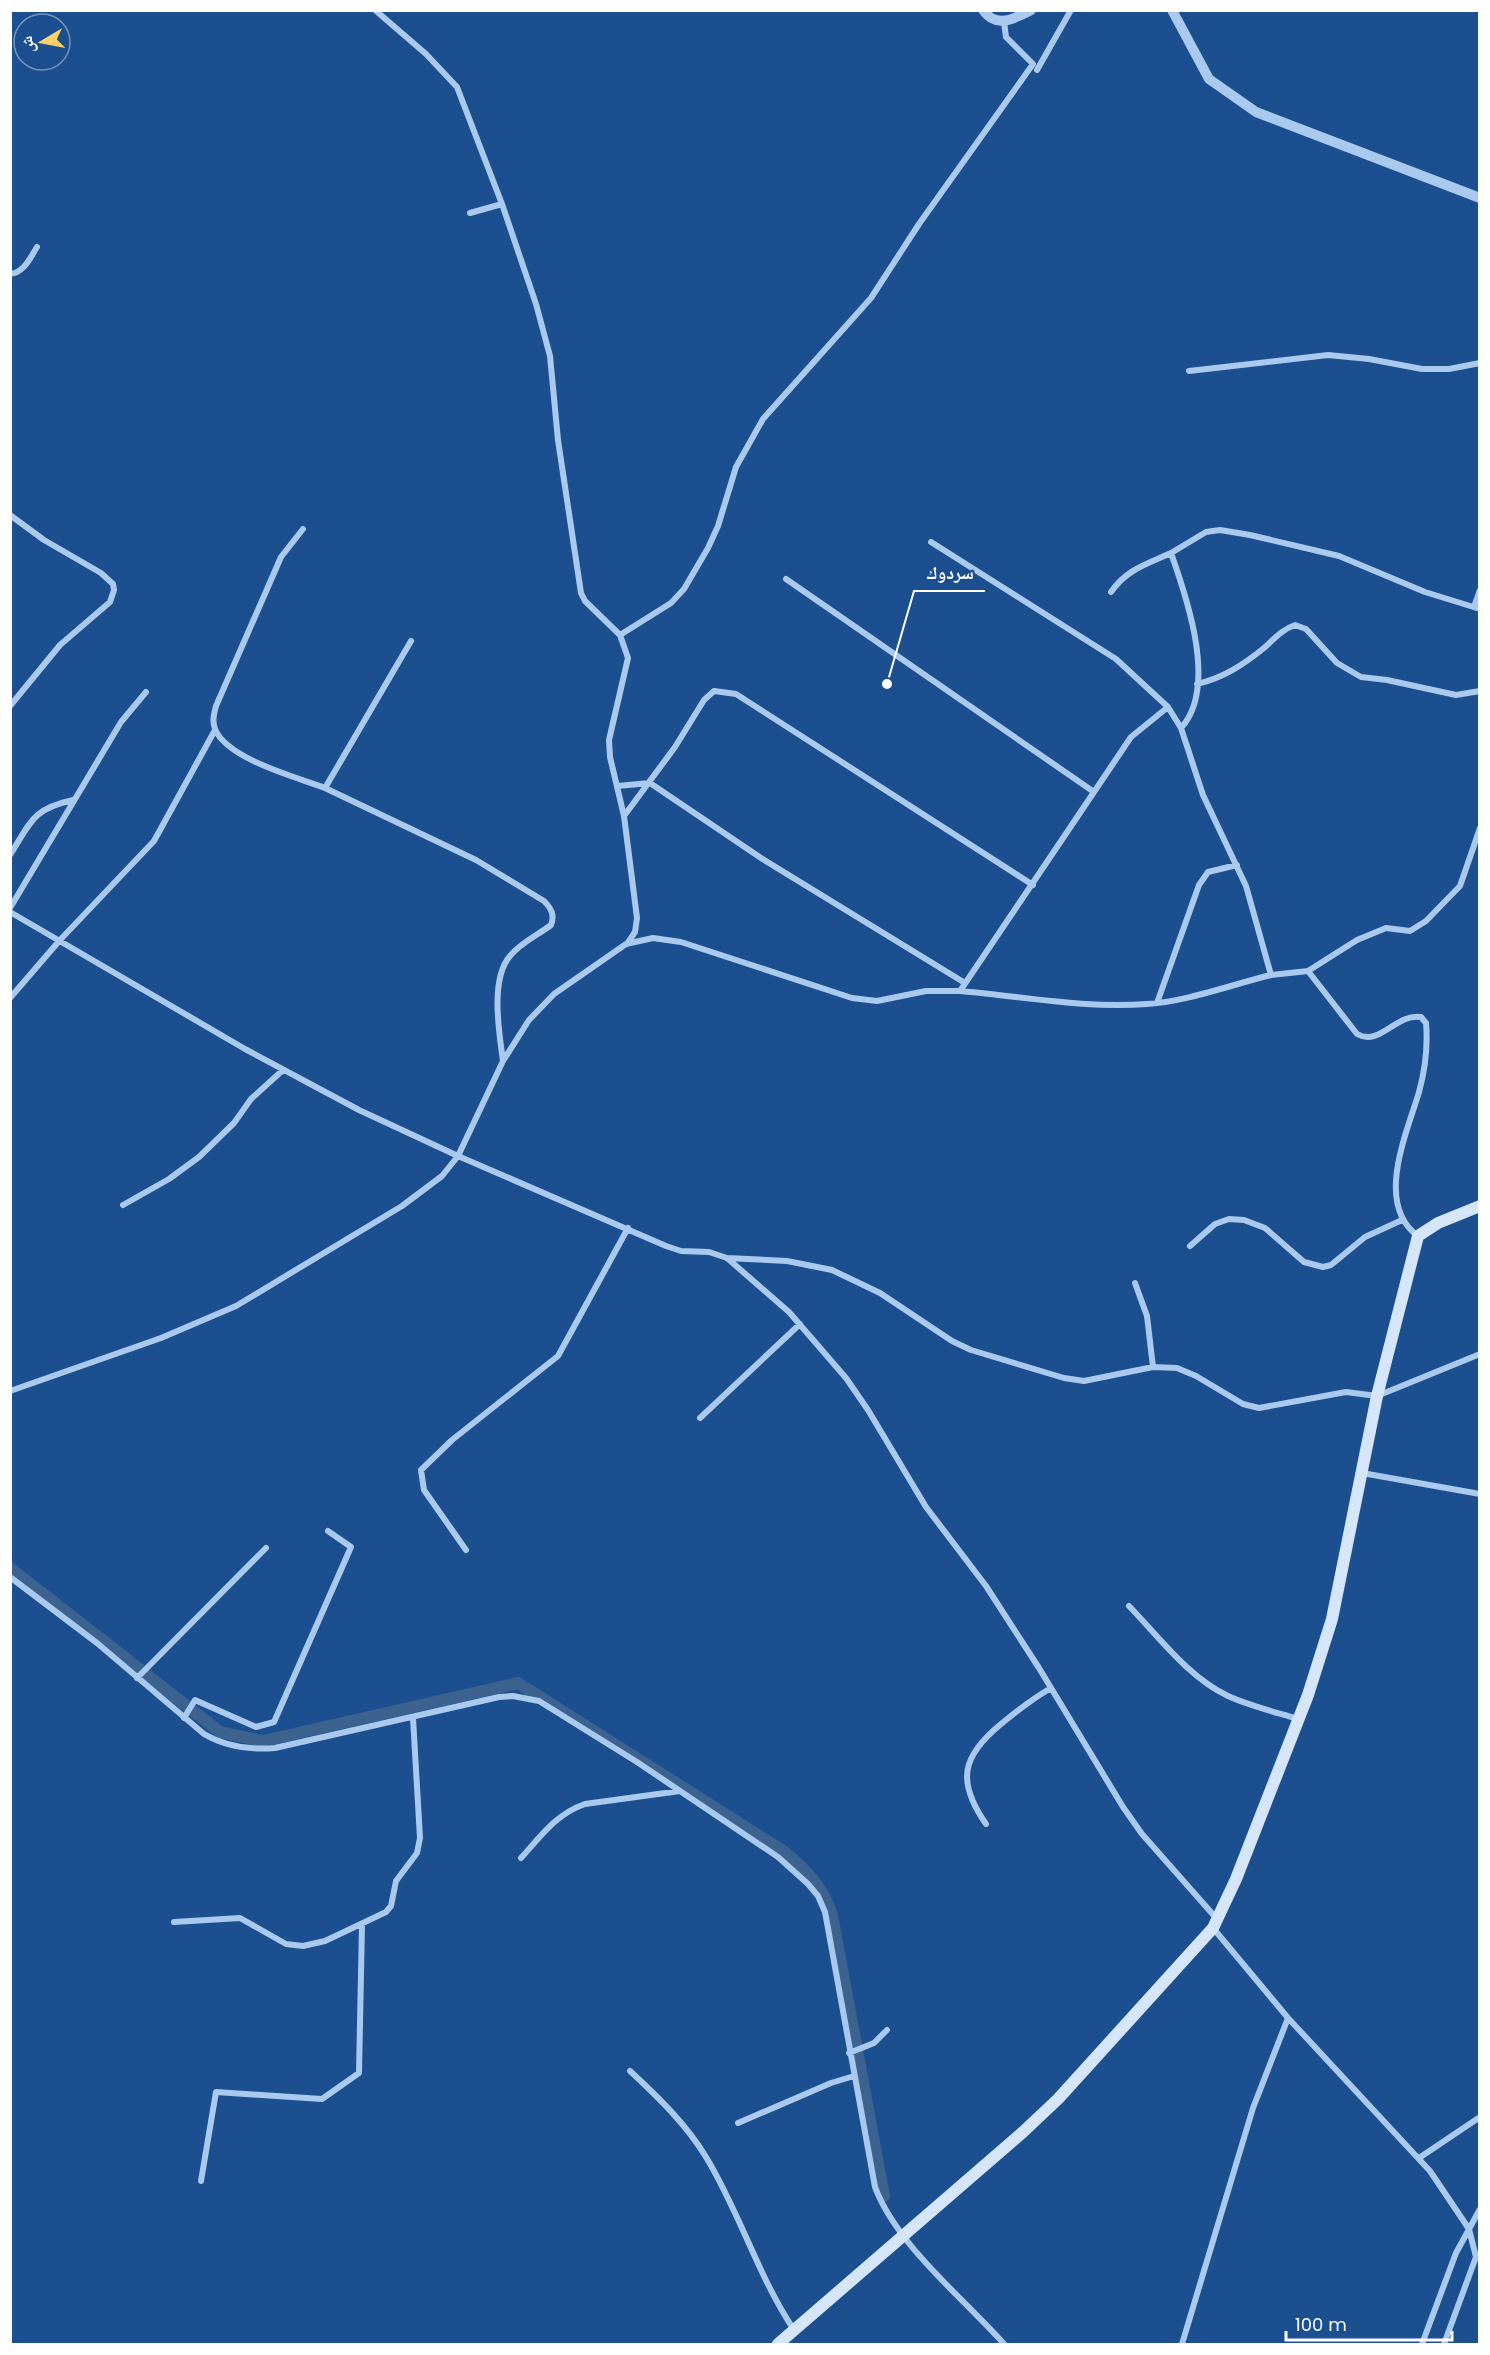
<svg xmlns="http://www.w3.org/2000/svg" width="1490" height="2355" font-family="Poppins,'Noto Naskh Arabic',sans-serif">
<style>
.lines{fill:none;stroke-linecap:round;stroke-linejoin:round}
.canal{stroke:#3c6290;stroke-width:12}
.minor{stroke:#a9c9ee;stroke-width:6}
.tertiary{stroke:#a9c9ee;stroke-width:10}
.secondary{stroke:#d6e6fa;stroke-width:12}
.leader{fill:none;stroke:#fff;stroke-width:2}
.callout-dot{fill:#fff;stroke:#1b4f8f;stroke-width:2}
.callout-label{font-size:18px;text-anchor:middle;font-weight:bold;fill:#fff;stroke:#1b4f8f;stroke-width:4.5;stroke-linejoin:round;paint-order:stroke}
</style>
<rect width="100%" height="100%" fill="#1b4f8f"/>
<g class="lines">
<path class="canal" d="M10 1568 220 1732 263 1741 518 1683 783 1851C806 1869 823 1887 832 1915L884 2196"/>
<path class="minor" d="M375 10 426 54 457 87 502 204
M1037 70 1071 10
M470 213 502 204 536 304 550 356 558 440 581 593 585 601 620 635 628 658 609 740 610 757 624 816 637 918 635 932 627 944
M10 274C24 273 30 258 37 247
M1189 371 1328 355 1369 359 1422 369H1449L1480 363
M10 515 44 540 101 573 113 584 114 590 110 602 60 645 10 706
M303 529 281 557 216 706C214 714 212 721 215 729 227 759 296 777 325 788
M931 542 1116 659 1168 707 1181 728C1218 688 1187 598 1171 553 1147 564 1127 569 1111 592
M1171 553 1206 532 1220 530 1250 535 1339 556 1425 592 1480 609
M1474 607 1480 590
M620 635 671 603 684 589 708 548 718 526 736 467 763 419 871 298 919 224 1033 64 1006 37 1004 22
M411 641 325 788 476 860 544 901C551 908 555 915 551 925 538 935 520 943 510 956 490 979 499 1032 503 1061
M1197 684C1223 678 1243 665 1264 648 1274 639 1283 629 1295 625L1306 629 1337 663 1361 677 1387 680 1456 695 1480 691
M1181 728 1203 795 1246 886 1271 975 1308 971 1357 1034C1380 1047 1396 1013 1421 1017L1426 1023C1428 1046 1425 1070 1419 1092 1407 1133 1374 1204 1418 1236
M617 786 650 783 761 858 965 983
M1094 792 1131 737 1168 707
M624 816 675 747 704 700 714 691 736 694 1033 885
M10 855C31 822 32 809 73 800
M10 908 121 722 146 692
M10 912 245 1049 359 1110 458 1156 666 1246 681 1251 709 1252 727 1258 789 1312 846 1378 868 1410 926 1507 986 1586 1039 1668 1123 1807 1142 1834 1217 1919
M1308 971 1357 940 1386 928 1410 931 1426 921 1460 886 1480 828
M960 991C1021 996 1085 1009 1147 1004 1189 1001 1230 985 1271 975
M10 998 60 940 154 841 215 730
M1157 1003 1199 885 1208 872 1237 865
M123 1205 169 1179 199 1157 234 1123 251 1099 283 1070
M1190 1246 1215 1224 1229 1219 1244 1220 1265 1228 1304 1262 1323 1267 1331 1265 1365 1237 1402 1220
M727 1258 787 1261 832 1270 880 1293 952 1341 971 1350 1064 1378 1084 1381 1153 1367 1177 1368 1196 1376 1243 1404 1259 1408 1346 1392 1377 1396 1480 1354
M1135 1283 1147 1316 1153 1367
M10 1391 161 1338 236 1306 402 1206 442 1176 458 1156 503 1061 529 1020 554 994 626 944 653 938 681 942 852 998 877 1001 926 991H960L1094 792 786 579
M700 1418 800 1324
M1362 1473 1480 1494
M466 1550 424 1490 421 1470 452 1440 558 1356 628 1228
M10 1577 97 1643 204 1734C226 1747 250 1750 275 1748L499 1697 513 1696 539 1701 637 1762 778 1857 808 1884 818 1896 825 1912 875 2187C896 2244 963 2298 1004 2344
M1129 1606C1158 1636 1189 1678 1228 1696 1250 1706 1275 1712 1298 1719
M137 1678 266 1548
M184 1718 195 1700 256 1727 274 1722 351 1547 328 1531
M986 1824C956 1781 962 1756 1001 1724 1018 1710 1032 1699 1051 1688
M521 1858C541 1836 556 1814 585 1804L680 1791
M174 1922 240 1918 286 1944 303 1946 325 1941 386 1912 391 1906 396 1881 417 1853 420 1838 413 1718
M1213 1928 1288 2018 1430 2171 1469 2229 1476 2257 1444 2344
M849 2053 874 2043 887 2030
M630 2071C658 2097 686 2124 706 2157 740 2213 758 2276 794 2330
M738 2123 831 2083 854 2076
M1419 2158 1480 2117
M201 2181 216 2092 322 2099 359 2073 362 1924
M1182 2344 1253 2108 1288 2018
M1422 2344 1456 2253 1480 2209"/>
<path class="tertiary" d="M983 10C996 29 1014 19 1031 10
M1172 10 1209 79 1256 112 1480 198"/>
<path class="secondary" d="M778 2344 1023 2132 1058 2099 1213 1928 1236 1879 1308 1695 1332 1619 1377 1396 1418 1236 1438 1223 1480 1206"/>
</g>
<path class="leader" d="M887 684L914 591H985"/>
<circle class="callout-dot" cx="887" cy="684" r="6"/>
<g class="callout-label">
<text x="950" y="579">سردوك</text>
</g>
<rect width="1490" height="2355" fill="none" stroke="#ffffff" stroke-width="24"/>
<g transform="translate(42 42) rotate(260)"><circle r="28" fill="#1b4f8f" stroke="#7695bc" stroke-width="1.5"/>
<path d="M0-4.5L10 22L0 15L-10 22Z" fill="#ffd166"/>
<text y="-9" font-size="16" font-weight="bold" text-anchor="middle" fill="#ffffff">ش</text>
</g>
<path d="M1286 2331v9h166v-9" fill="none" stroke="#ffffff" stroke-width="3"/>
<text x="1295" y="2331" font-size="18" fill="#ffffff" stroke="#1b4f8f" stroke-width="4.5" paint-order="stroke">100 m</text>
</svg>
